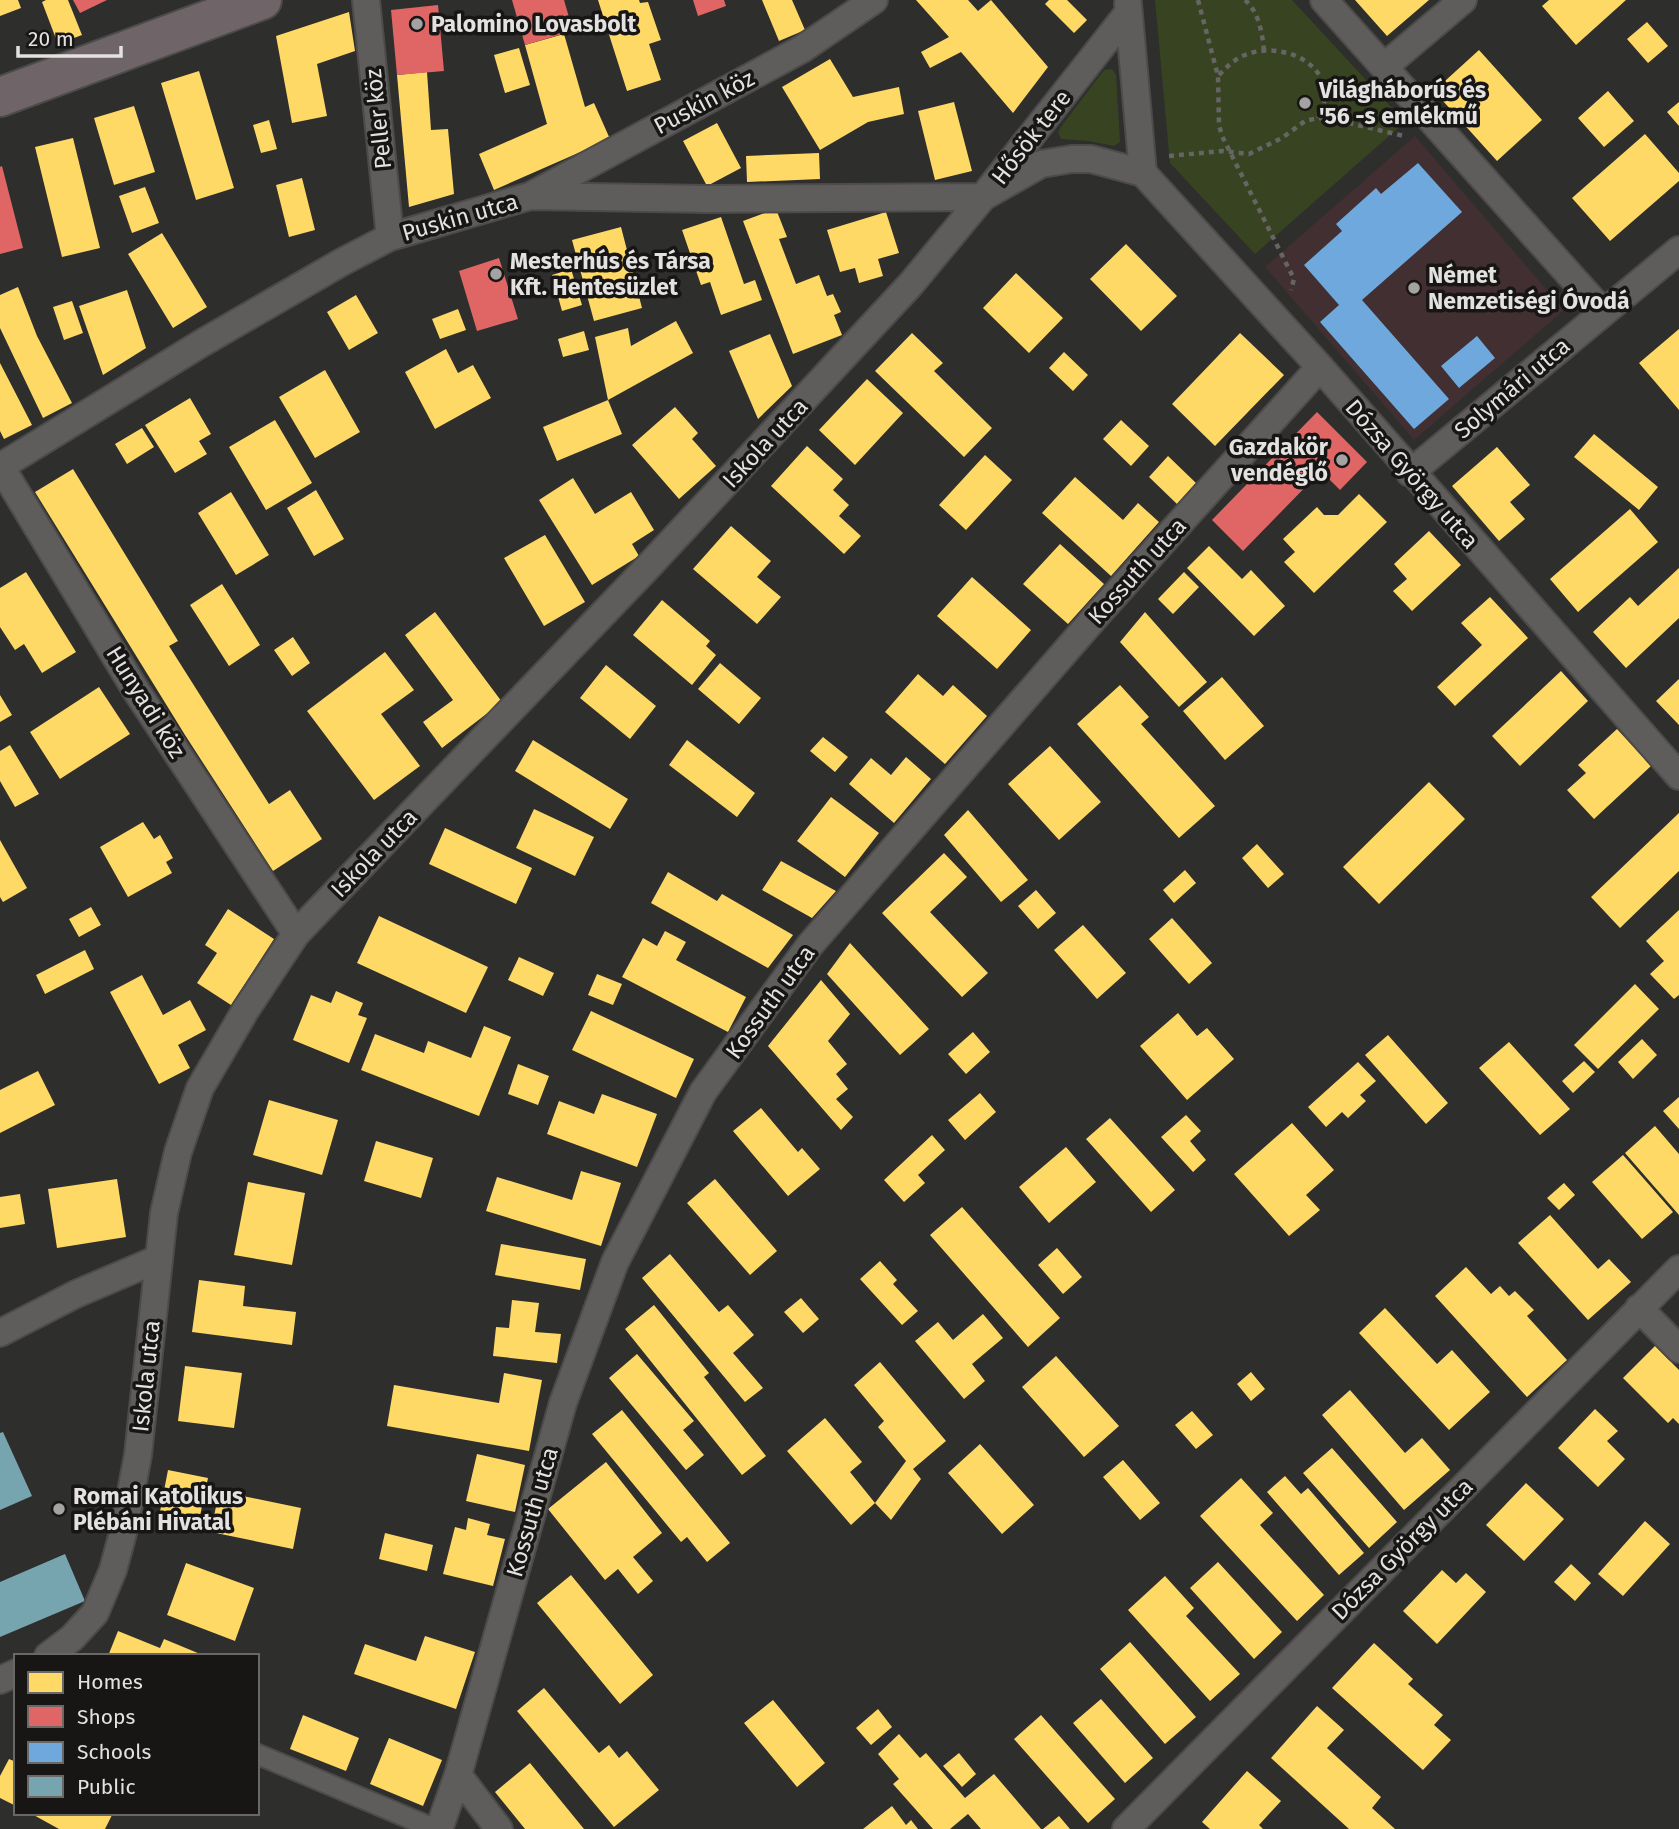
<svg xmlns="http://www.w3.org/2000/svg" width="1679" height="1829" font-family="'Fira Sans',sans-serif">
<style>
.education{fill:#412f31}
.green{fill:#374321}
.homes{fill:#ffd966}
.shops{fill:#e06666}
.schools{fill:#6fa8dc}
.public{fill:#76a5af}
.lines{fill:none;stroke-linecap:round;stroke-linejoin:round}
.pedestrian-casing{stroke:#4c4b4a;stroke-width:23}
.minor-casing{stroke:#4c4b4a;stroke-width:30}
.primary-casing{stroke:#4c4b4a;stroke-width:42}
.path{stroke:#666564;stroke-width:4.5;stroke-dasharray:5 5;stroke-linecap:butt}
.pedestrian{stroke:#5e5d5c;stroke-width:19}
.minor{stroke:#5e5d5c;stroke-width:26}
.primary{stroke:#6f6568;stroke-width:38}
.poi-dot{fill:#a4a3a2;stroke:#171615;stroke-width:2.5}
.labels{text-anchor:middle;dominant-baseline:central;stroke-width:7;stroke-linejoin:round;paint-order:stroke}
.poi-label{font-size:23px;font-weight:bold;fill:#e3e2e1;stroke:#171615;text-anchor:start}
.street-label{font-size:23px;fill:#e3e2e1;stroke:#171615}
</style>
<rect width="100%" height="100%" fill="#2e2e2d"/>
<path class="education" d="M1415 136 1564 310 1414 440 1265 267Z"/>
<path class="green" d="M1155 0H1292L1405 122 1255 254 1170 163Z
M1112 69 1116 75 1120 142 1114 146 1089 141 1061 139 1058 132 1063 124 1104 70Z"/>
<path class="homes" d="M0 0H18L21 8 0 16Z
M46 0H68L82 35 58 44 42 2Z
M598 0H639L640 3 648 2 661 40 649 44 661 80 627 91Z
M762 0H792L805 30 779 41Z
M916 0H968L978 11 991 0 1048 67 1013 113 961 52 930 68 921 52 949 37Z
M1049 0H1067L1087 20 1074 33 1045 4Z
M1355 0H1429L1387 36Z
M1549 0H1626L1576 45 1542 6Z
M349 12 355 51 317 64 327 116 292 123 276 36Z
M1647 22 1668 46 1648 63 1627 39Z
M564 34 585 107 594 103 610 139 494 190 479 154 547 124 525 45Z
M519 48 530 85 505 93 494 55Z
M1479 50 1542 120 1497 161 1434 91Z
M830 59 853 97 899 87 904 114 868 122 820 150 782 87Z
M199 71 234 188 196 200 161 83Z
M427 72 431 130 448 129 454 194 409 207 397 75Z
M1608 91 1634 121 1604 147 1578 118Z
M954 102 972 171 935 180 918 111Z
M1679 102V126L1667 112Z
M134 106 155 172 114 185 94 118Z
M269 120 277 149 261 153 253 125Z
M717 123 741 168 707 186 683 141Z
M1645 134 1679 173V181L1610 241 1572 198Z
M73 138 100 248 62 257 35 147Z
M819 153 820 179 747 182 746 156Z
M302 178 315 230 289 237 276 185Z
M145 187 159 223 132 233 119 196Z
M776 209 787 237 779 239 796 284 819 275 827 296 833 294 841 312 834 315 842 335 793 354 743 221Z
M886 212 899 253 878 259 883 276 859 283 855 268 840 272 827 230Z
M721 217 744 284 755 280 762 300 721 315 710 282 701 285 682 230Z
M621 227 642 308 594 321 572 240Z
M162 233 207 307 173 328 128 254Z
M1126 244 1177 296 1141 331 1090 279Z
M571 269 582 305 562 311 552 275Z
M1016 273 1063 318 1029 353 983 308Z
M18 287 37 336 72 403 43 418 0 328V295Z
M127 290 146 348 103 375 79 306Z
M356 295 378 333 349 350 327 312Z
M72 301 83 333 64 340 53 307Z
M458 309 466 330 440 339 432 319Z
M676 321 693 353 608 400 622 434 557 461 543 427 608 400 595 337 628 328 631 346Z
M1679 329V410L1639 363Z
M584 331 589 350 563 357 558 339Z
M912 333 943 363 934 371 992 428 964 457 875 371Z
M1240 333 1284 375 1215 446 1172 404Z
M770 334 792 386 758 419 729 351Z
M446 349 458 373 473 365 491 398 435 429 405 372Z
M1064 352 1088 375 1073 391 1049 368Z
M0 363 32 425 4 439 0 431Z
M325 370 360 432 315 458 279 397Z
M867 379 903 413 855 465 819 430Z
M190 398 211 434 199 441 207 454 175 473 145 425Z
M675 407 698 433 692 439 716 466 679 499 632 445Z
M275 420 312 483 266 510 229 447Z
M1121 420 1149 446 1131 466 1103 439Z
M142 428 154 447 127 464 115 444Z
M1594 434 1658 487 1639 510 1574 457Z
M807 446 843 479 833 490 849 505 839 516 861 536 844 554 771 486Z
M1497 447 1530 485 1510 502 1525 519 1499 541 1452 486Z
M985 455 1012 480 966 530 939 505Z
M1168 456 1196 483 1177 504 1149 477Z
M73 469 178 641 169 646 269 804 290 790 322 839 273 871 185 735 35 492Z
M1075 477 1123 520 1138 503 1159 522 1111 576 1042 513Z
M573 478 595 514 631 492 654 530 632 544 639 556 592 585 539 500Z
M316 490 344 539 314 556 287 508Z
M231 492 269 555 236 575 198 513Z
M1359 494 1387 522 1314 593 1284 562 1295 552 1283 539 1317 507 1324 515H1338Z
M1630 509 1658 542 1578 612 1550 579Z
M731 526 771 561 757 577 781 597 757 624 693 569Z
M1429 531 1461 565 1412 611 1393 591 1407 579 1394 564Z
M545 535 585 602 544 626 504 558Z
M1060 544 1104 584 1068 624 1023 584Z
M1209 546 1242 579 1251 570 1285 606 1254 636 1187 568Z
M1679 568V618L1626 668 1593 632 1630 597 1638 606Z
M26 572 76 652 42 673 24 644 15 650 0 627V588Z
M1184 572 1199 587 1173 614 1158 599Z
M972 577 1031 630 997 669 937 616Z
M222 584 260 645 229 666 190 605Z
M1490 597 1528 638 1455 706 1437 687 1482 645 1461 623Z
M662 600 710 641 706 646 716 655 692 685 633 635Z
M435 612 502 702 442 748 423 722 453 700 405 635Z
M1145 612 1207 682 1179 707 1120 642Z
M293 637 310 663 292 676 274 650Z
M385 652 414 690 381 714 420 766 374 800 307 711Z
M720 663 761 698 739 724 698 689Z
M606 665 656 706 630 739 580 698Z
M1561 671 1588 701 1520 766 1492 736Z
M918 674 943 696 953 685 987 716 945 764 885 712Z
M1222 677 1264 726 1225 760 1183 711Z
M1679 679V725L1656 701Z
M1120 685 1149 717 1141 724 1215 806 1179 838 1077 724Z
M99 687 130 734 60 779 30 732Z
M0 695 12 715 0 722Z
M1617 729 1651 766 1594 819 1567 790 1586 773 1578 765Z
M823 737 848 757 835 772 810 751Z
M533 740 628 799 610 829 515 771Z
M687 740 755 793 737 817 669 765Z
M10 745 39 794 15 807 0 781V751Z
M1050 746 1101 802 1059 840 1008 784Z
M906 757 931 779 894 823 849 784 871 758 891 775Z
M1429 782 1465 819 1379 904 1343 867Z
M831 797 879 833 845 877 797 841Z
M534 809 594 837 575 876 516 848Z
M968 810 1028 880 1001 902 944 835Z
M1679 813V871L1620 928 1591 897Z
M143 822 154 839 160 835 173 858 166 862 172 873 128 897 100 847Z
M445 828 532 868 516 904 429 864Z
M0 840 27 888 3 902 0 897Z
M1257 844 1284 874 1268 888 1242 858Z
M944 853 967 877 930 912 988 973 962 997 882 913Z
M781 861 836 891 812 918 762 890Z
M1185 870 1196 883 1174 903 1163 890Z
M668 872 717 901 722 894 793 935 768 968 651 903Z
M1036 890 1056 913 1038 929 1018 906Z
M91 907 101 925 79 937 69 919Z
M228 909 274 939 231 1005 197 983 217 953 205 945Z
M1679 910V995L1674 999 1650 974 1664 961 1646 941Z
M379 916 488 967 466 1013 357 963Z
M1172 918 1212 963 1189 984 1149 939Z
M1083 925 1126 973 1097 999 1054 950Z
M665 931 686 942 676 960 746 997 728 1032 622 977 643 938 657 946Z
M850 943 929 1029 900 1055 827 974Z
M85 950 94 969 45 994 36 975Z
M519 957 554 973 543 996 508 980Z
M597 974 622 984 613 1005 588 995Z
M142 975 163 1015 190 1000 206 1030 178 1045 190 1068 159 1084 110 992Z
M821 980 850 1014 828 1041 847 1064 836 1074 848 1089 836 1099 853 1117 841 1130 768 1046Z
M1635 984 1659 1009 1598 1069 1574 1045Z
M336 991 363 1003 358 1015 367 1018 349 1063 293 1040 311 995 331 1003Z
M591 1011 694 1059 676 1098 572 1050Z
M1178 1013 1197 1036 1207 1028 1234 1059 1187 1100 1140 1046Z
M484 1026 511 1037 479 1116 361 1070 375 1034 424 1053 428 1041 471 1058Z
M973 1032 990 1052 966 1074 948 1054Z
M1388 1035 1448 1103 1426 1124 1365 1055Z
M1642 1039 1657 1055 1633 1079 1618 1062Z
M1509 1042 1570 1109 1540 1135 1479 1068Z
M1584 1061 1595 1072 1573 1093 1562 1081Z
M1358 1062 1376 1081 1360 1095 1366 1101 1348 1118 1342 1112 1326 1127 1308 1107Z
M518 1064 549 1076 538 1105 508 1094Z
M38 1071 55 1105 0 1133V1090Z
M980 1093 996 1112 965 1140 948 1120Z
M602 1094 657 1114 637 1167 547 1134 559 1101 594 1114Z
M1679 1097V1129L1663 1111Z
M269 1100 338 1120 322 1175 253 1155Z
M761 1108 798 1152 802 1148 820 1169 788 1196 733 1131Z
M1186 1115 1201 1131 1190 1141 1206 1160 1193 1172 1161 1137Z
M1110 1118 1175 1190 1151 1212 1086 1139Z
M1292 1123 1334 1170 1306 1195 1320 1210 1289 1236 1234 1174Z
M1655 1126 1679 1154V1215L1625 1153Z
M932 1135 945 1150 918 1175 925 1183 904 1202 884 1180Z
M376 1141 433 1158 421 1198 364 1181Z
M1066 1147 1096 1182 1049 1223 1019 1187Z
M1623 1155 1673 1212 1642 1239 1592 1182Z
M581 1171 621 1183 601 1246 486 1211 497 1177 572 1200Z
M117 1179 126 1237 57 1248 48 1189Z
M715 1179 777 1251 750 1275 687 1203Z
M248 1182 305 1193 292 1265 234 1255Z
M1564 1183 1575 1195 1559 1210 1547 1198Z
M20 1194 25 1224 0 1228V1197Z
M962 1207 1060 1318 1028 1347 930 1235Z
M1550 1215 1598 1269 1609 1259 1631 1282 1588 1320 1518 1243Z
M501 1244 586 1259 580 1290 495 1275Z
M1057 1248 1082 1277 1063 1294 1038 1265Z
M670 1254 719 1312 728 1305 754 1335 733 1353 763 1388 745 1402 642 1278Z
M880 1261 897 1280 893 1284 918 1311 902 1325 860 1279Z
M1466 1267 1491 1294 1500 1286 1509 1296 1515 1291 1534 1310 1527 1316 1567 1360 1527 1397 1435 1296Z
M199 1280 245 1286 243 1306 296 1312 292 1345 192 1332Z
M801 1298 819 1319 803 1333 784 1312Z
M512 1300 539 1303 535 1332 561 1334 557 1363 493 1356 496 1327 509 1328Z
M654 1305 709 1373 704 1377 766 1456 742 1475 625 1329Z
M1385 1308 1437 1364 1452 1350 1490 1392 1449 1430 1359 1333Z
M983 1314 1003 1338 972 1364 985 1381 964 1399 915 1341 938 1322 953 1340Z
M1655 1346 1679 1370V1424L1673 1418 1668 1423 1623 1378Z
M637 1354 694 1421 683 1430 704 1455 686 1470 609 1378Z
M1056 1356 1119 1426 1084 1457 1022 1387Z
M880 1362 946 1441 913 1469 921 1479 891 1520 875 1503 906 1461 878 1427 884 1421 854 1385Z
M185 1366 242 1373 234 1428 178 1421Z
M1251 1372 1265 1389 1251 1401 1237 1384Z
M504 1373 542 1380 529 1451 387 1426 394 1385 499 1403Z
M1350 1390 1405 1453 1422 1438 1450 1470 1404 1510 1322 1415Z
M1595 1409 1618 1431 1607 1441 1625 1459 1598 1487 1558 1448Z
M622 1410 730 1543 707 1562 687 1537 681 1542 592 1434Z
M1192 1411 1213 1435 1196 1449 1175 1425Z
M825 1418 862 1462 850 1472 875 1503 851 1525 787 1451Z
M980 1444 1034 1505 1002 1534 948 1473Z
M1332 1448 1397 1522 1369 1548 1303 1473Z
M477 1454 525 1465 515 1512 466 1501Z
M1123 1460 1160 1503 1140 1520 1103 1477Z
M606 1462 662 1533 633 1557 653 1581 638 1594 618 1569 605 1580 548 1509Z
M168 1470 208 1478 197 1530 158 1522Z
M1285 1476 1301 1494 1308 1488 1364 1553 1339 1575 1267 1492Z
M1241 1478 1273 1513 1260 1525 1324 1595 1297 1621 1200 1516Z
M1526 1483 1564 1519 1524 1561 1486 1525Z
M219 1491 301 1508 293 1549 211 1532Z
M468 1518 490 1524 487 1535 505 1539 493 1586 443 1574 455 1527 466 1530Z
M1645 1521 1670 1544 1623 1596 1598 1574Z
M385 1533 433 1545 427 1571 379 1559Z
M1218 1562 1282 1632 1254 1659 1190 1588Z
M186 1563 254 1588 235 1641 167 1615Z
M1571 1564 1591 1583 1575 1601 1554 1582Z
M1442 1570 1456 1583 1466 1573 1486 1592 1437 1644 1403 1611Z
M571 1575 653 1675 620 1704 537 1603Z
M1165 1576 1194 1608 1186 1616 1240 1674 1210 1701 1128 1610Z
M118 1631 160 1648 164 1639 205 1656H108Z
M425 1636 475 1652 456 1709 354 1674 365 1644 416 1661Z
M1130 1642 1196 1717 1165 1744 1100 1669Z
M1374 1643 1413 1679 1408 1684 1443 1715 1434 1725 1451 1740 1423 1770 1332 1688Z
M544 1688 599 1753 609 1745 619 1758 627 1751 659 1790 614 1827 517 1711Z
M1101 1699 1153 1758 1125 1783 1073 1723Z
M773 1700 825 1763 797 1787 744 1723Z
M1317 1706 1344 1730 1327 1748 1381 1797 1372 1808 1395 1829H1349L1271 1758Z
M878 1709 892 1727 871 1745 856 1728Z
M303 1715 359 1738 346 1771 290 1749Z
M1041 1715 1115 1799 1088 1823 1014 1739Z
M899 1734 920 1758 926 1753 965 1798 994 1774 1041 1829H981L968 1814 950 1829H933L893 1784 899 1779 878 1754Z
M389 1738 442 1760 423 1806 370 1784Z
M959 1753 976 1774 962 1787 943 1766Z
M9 1759 16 1762V1806L0 1798V1776Z
M530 1763 584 1829H525L495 1792Z
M1247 1771 1281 1801 1259 1825 1263 1829H1210L1202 1822Z
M892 1806 906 1825 911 1820 918 1829H863Z
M30 1813H113L105 1829H59Z
M1059 1816 1070 1829H1043Z"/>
<path class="shops" d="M73 0H107L80 13Z
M512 0H564L573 31 525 45Z
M693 0H724L726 6 698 16Z
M438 5 444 71 397 75 391 10Z
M2 166 23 248 0 254V167Z
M499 258 518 319 477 331 459 271Z
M1317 412 1367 462 1340 490 1321 471 1243 551 1212 520Z"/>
<path class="schools" d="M1418 163 1462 212 1362 300 1449 399 1414 429 1320 322 1339 305 1304 265 1342 231 1336 224 1376 188 1381 194Z
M1477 336 1495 358 1459 388 1441 366Z"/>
<path class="public" d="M3 1432 32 1496 0 1510V1433Z
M65 1554 85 1601 0 1637V1582Z"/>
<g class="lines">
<defs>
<path id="pedestrian" d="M257 1754 435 1829"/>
<path id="minor" d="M366 0 390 237
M1324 0 1603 312
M1128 4 1143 173
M1385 66 1463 0
M1143 173 1320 367 1679 776
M532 195 802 49 874 0
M0 467 202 343 342 262 390 237 530 196 707 199 983 197 1041 164 1072 159H1091L1143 173
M1 467 135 689 296 934
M1410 473 1679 250
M1639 1308 1679 1349
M0 1333 76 1294 158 1259
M48 1656 72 1638 95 1613 113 1570 124 1529 138 1455 164 1213 178 1152 200 1088 245 1011 296 934 646 569 911 284 983 197 1128 13
M0 1680 16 1673
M458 1775 499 1829
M439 1829 458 1775 563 1403 615 1262 703 1092 810 945 1098 614 1320 367
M1126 1829 1679 1269"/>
<path id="primary" d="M0 97 262 0"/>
</defs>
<use href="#pedestrian" class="pedestrian-casing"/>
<use href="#minor" class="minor-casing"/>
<use href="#primary" class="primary-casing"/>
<path class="path" d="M1198 0 1218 76 1219 125 1222 136 1294 279 1291 290
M1245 0C1259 12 1262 33 1264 50
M1219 75C1227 67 1234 59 1245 55 1276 42 1326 58 1325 97 1325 103 1320 112 1318 118
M1169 156 1222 151 1249 154 1282 138 1305 121 1318 118 1332 119 1404 136"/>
<use href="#pedestrian" class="pedestrian"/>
<use href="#minor" class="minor"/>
<use href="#primary" class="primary"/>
</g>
<g class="poi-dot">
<circle cx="417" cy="24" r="7"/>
<circle cx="1305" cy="103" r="7"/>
<circle cx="496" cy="274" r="7"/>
<circle cx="1414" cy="288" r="7"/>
<circle cx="1342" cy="460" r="7"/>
<circle cx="59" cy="1509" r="7"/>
</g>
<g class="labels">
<g class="poi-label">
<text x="431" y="24">Palomino Lovasbolt</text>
<text x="1319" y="90">Világháborús és<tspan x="1319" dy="26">'56 -s emlékmű</tspan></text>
<text x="510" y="261">Mesterhús és Társa<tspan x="510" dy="26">Kft. Hentesüzlet</tspan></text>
<text x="1428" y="275">Német<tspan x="1428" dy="26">Nemzetiségi Óvodá</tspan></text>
<text x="1328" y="447" text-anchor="end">Gazdakör<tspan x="1328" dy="26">vendéglő</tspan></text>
<text x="73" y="1496">Romai Katolikus<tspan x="73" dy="26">Plébáni Hivatal</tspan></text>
</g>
<g class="street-label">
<text transform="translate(704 102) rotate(-28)">Puskin köz</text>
<text transform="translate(378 119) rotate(-96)">Peller köz</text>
<text transform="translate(1031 137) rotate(-52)">Hősök tere</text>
<text transform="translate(460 217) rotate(-16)">Puskin utca</text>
<text transform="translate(1512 388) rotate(-40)">Solymári utca</text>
<text transform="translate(765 443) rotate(-47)">Iskola utca</text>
<text transform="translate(1412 474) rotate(49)">Dózsa György utca</text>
<text transform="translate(1137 571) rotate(-48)">Kossuth utca</text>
<text transform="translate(146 702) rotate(58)">Hunyadi köz</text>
<text transform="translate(374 853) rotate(-46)">Iskola utca</text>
<text transform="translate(770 1002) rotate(-54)">Kossuth utca</text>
<text transform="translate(146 1376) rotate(-84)">Iskola utca</text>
<text transform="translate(532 1512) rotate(-74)">Kossuth utca</text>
<text transform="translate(1402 1549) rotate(-45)">Dózsa György utca</text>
</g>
</g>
<rect x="14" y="1654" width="245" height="161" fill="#171615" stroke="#696867" stroke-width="2"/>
<rect x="28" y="1672" width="35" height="21" fill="#ffd966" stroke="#696867" stroke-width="2"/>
<text x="77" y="1689" font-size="21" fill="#e3e2e1">Homes</text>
<rect x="28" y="1706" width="35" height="21" fill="#e06666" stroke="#696867" stroke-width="2"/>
<text x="77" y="1724" font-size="21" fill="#e3e2e1">Shops</text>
<rect x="28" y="1742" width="35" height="21" fill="#6fa8dc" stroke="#696867" stroke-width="2"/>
<text x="77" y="1759" font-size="21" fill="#e3e2e1">Schools</text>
<rect x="28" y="1776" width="35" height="21" fill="#76a5af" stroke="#696867" stroke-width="2"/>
<text x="77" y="1794" font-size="21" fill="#e3e2e1">Public</text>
<path d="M18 46v10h103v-10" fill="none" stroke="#e3e2e1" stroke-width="3.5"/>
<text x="28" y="46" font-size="21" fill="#e3e2e1" stroke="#171615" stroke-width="5" paint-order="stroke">20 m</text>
</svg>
